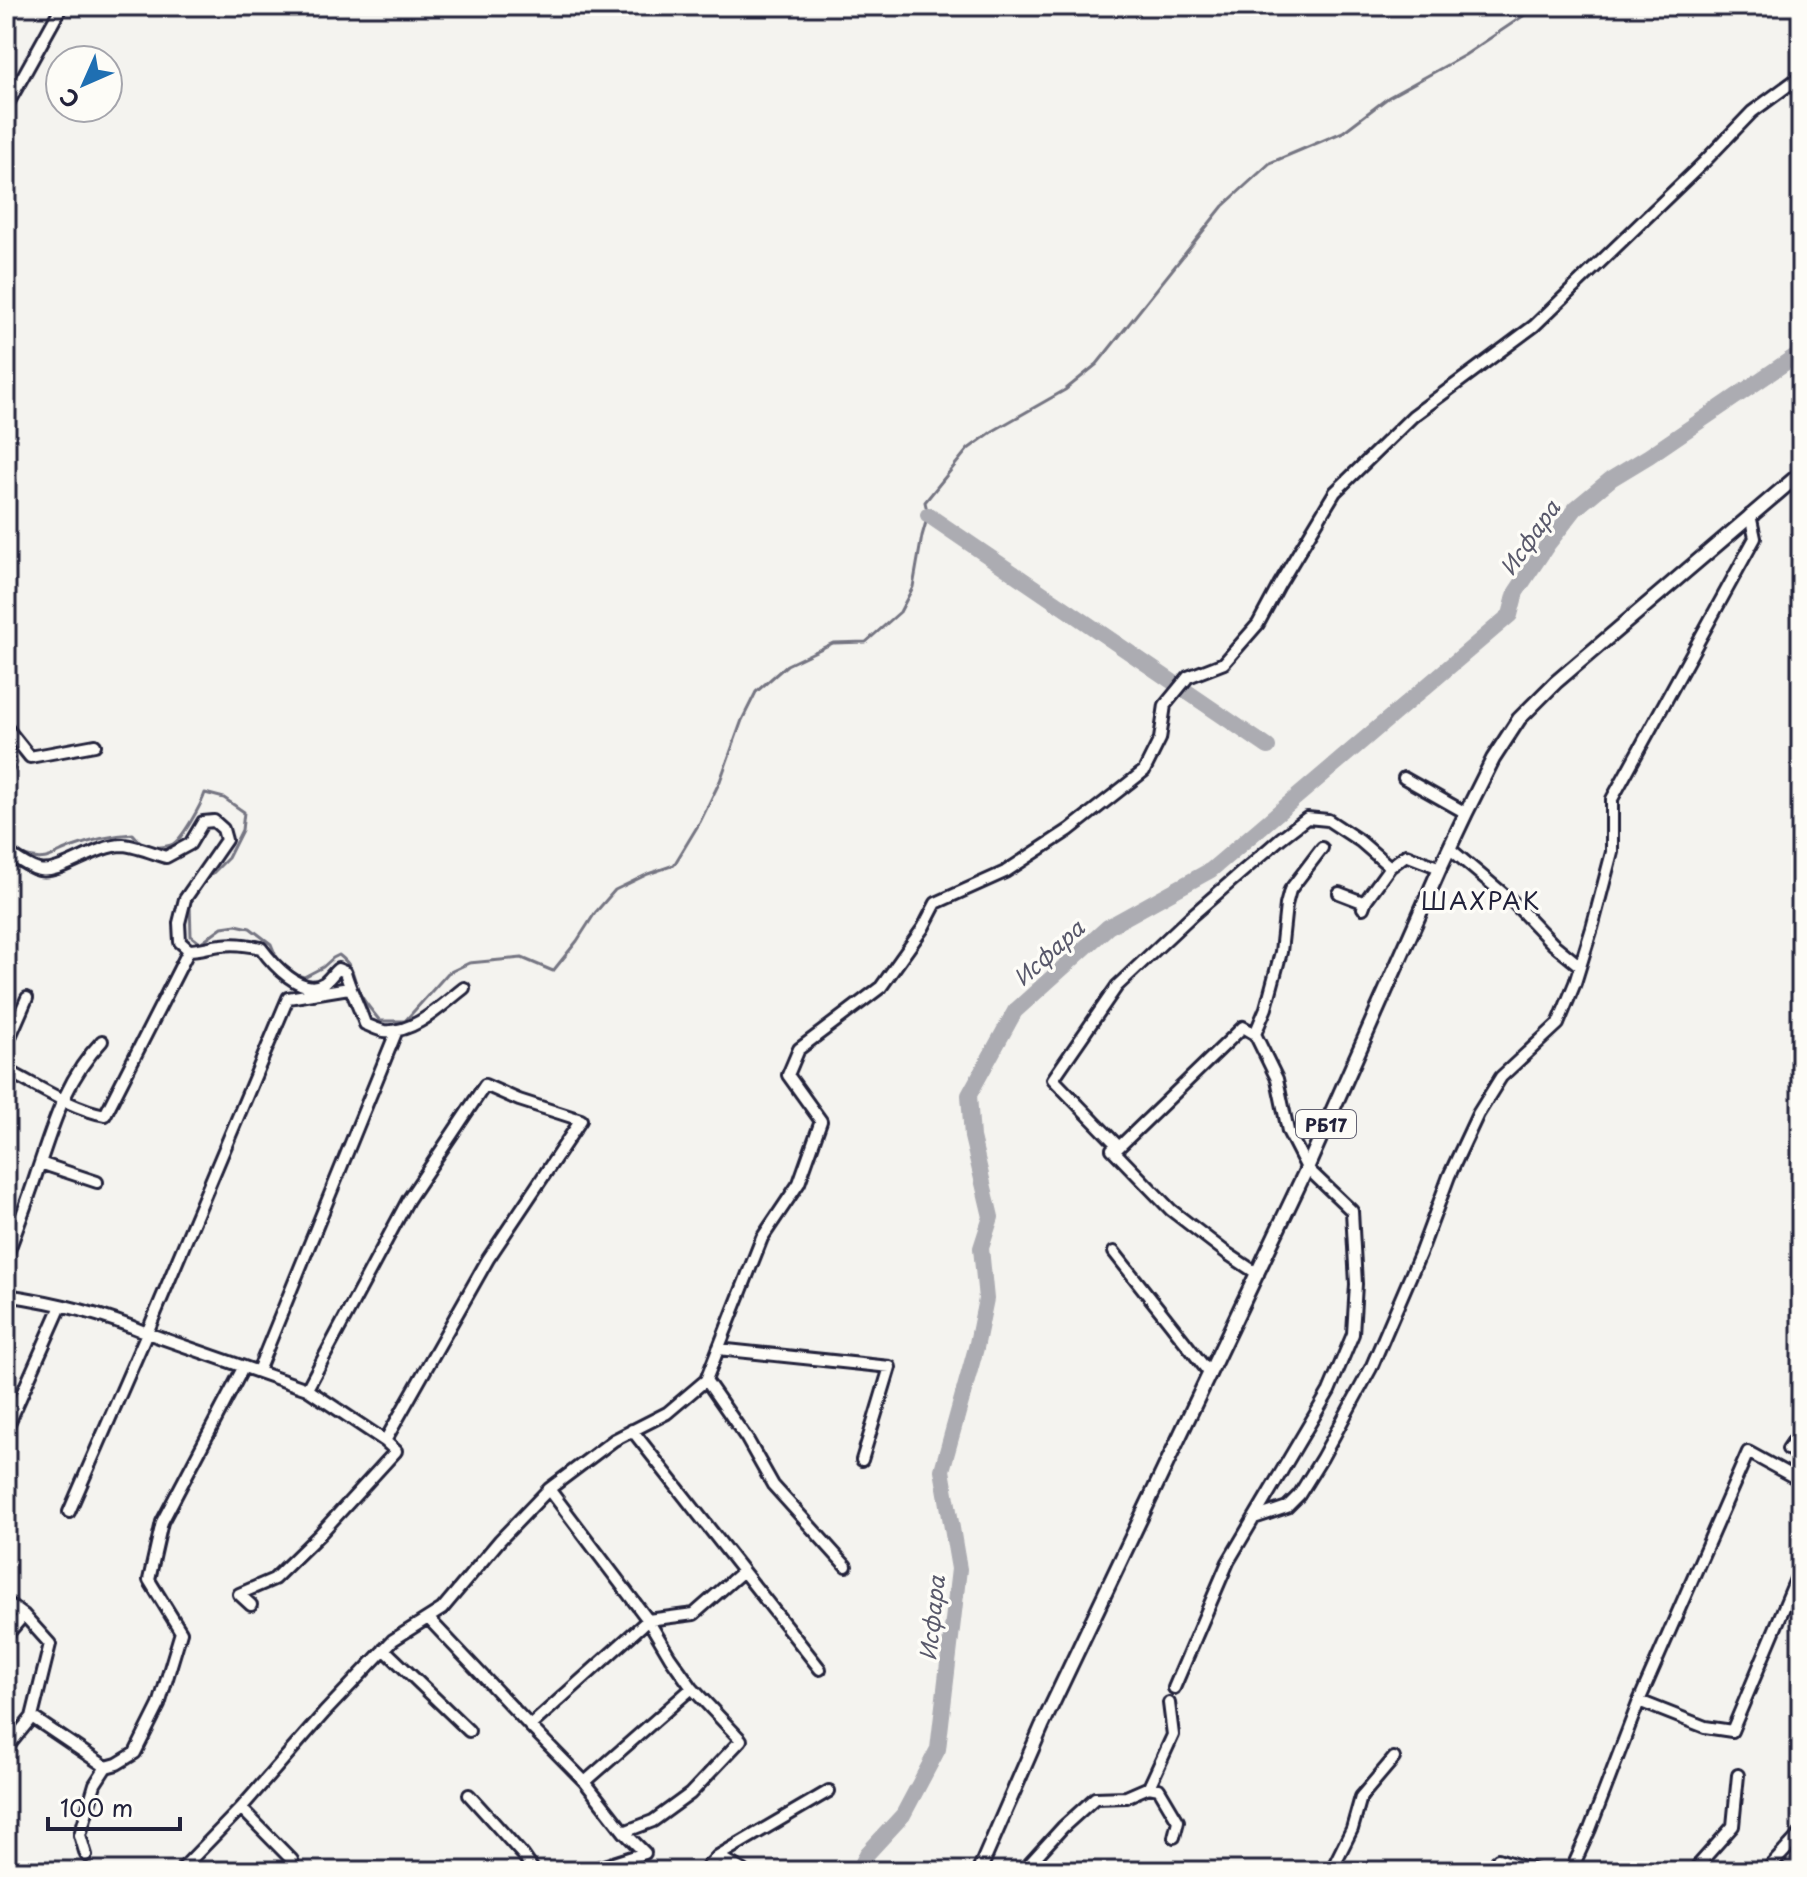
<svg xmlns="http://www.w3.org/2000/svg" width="1807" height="1877" font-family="'Playpen Sans',sans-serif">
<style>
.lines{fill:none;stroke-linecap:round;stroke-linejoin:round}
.stream{stroke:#757582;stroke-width:3}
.river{stroke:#acacb2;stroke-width:16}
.minor-casing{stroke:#22223b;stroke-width:16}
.major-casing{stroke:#22223b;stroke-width:18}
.minor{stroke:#fdfcf7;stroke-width:10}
.major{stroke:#fdfcf7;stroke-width:12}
.labels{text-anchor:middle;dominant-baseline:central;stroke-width:7;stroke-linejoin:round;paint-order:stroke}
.shield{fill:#fdfcf7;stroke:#646373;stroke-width:2}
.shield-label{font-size:18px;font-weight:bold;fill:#22223b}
.water-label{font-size:22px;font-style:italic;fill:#59596b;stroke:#fdfcf7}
.quarter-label{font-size:24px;letter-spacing:2px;fill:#22223b;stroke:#fdfcf7}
</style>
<rect width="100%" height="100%" fill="#f4f3ef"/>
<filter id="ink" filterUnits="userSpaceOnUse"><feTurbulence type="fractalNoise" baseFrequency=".0125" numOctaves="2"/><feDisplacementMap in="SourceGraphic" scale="16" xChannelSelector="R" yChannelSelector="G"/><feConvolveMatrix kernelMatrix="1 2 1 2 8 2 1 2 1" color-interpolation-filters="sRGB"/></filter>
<g filter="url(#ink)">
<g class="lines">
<path class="stream" d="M6 738 17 763 6 784
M6 843C13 854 33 861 46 858 54 856 62 851 70 848 89 841 113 835 133 834L142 844
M153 848C159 847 167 847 173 844 183 838 201 805 205 793L224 798 244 812 242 830 228 858 205 881 190 903 191 936 200 943 222 927 236 925 250 928 271 944 278 961 297 975 304 977 323 967 333 958 339 955C356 968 352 977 360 994 365 1003 373 1012 380 1021H405L448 973 469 963 522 958 553 971 577 941 595 913 615 890 648 874 674 865 700 822 720 781 742 720 756 692 787 665 833 643 866 642 900 612 913 587 922 536 928 515 925 502 968 449 993 431 1065 390 1097 364 1223 206 1270 163 1343 132 1389 97 1465 55 1538 6"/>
<path class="river" d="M928 515 1268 747
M859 1871 867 1854 903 1815 938 1749 959 1569 942 1470 976 1348 986 1299 981 1248 991 1217 972 1137 969 1095 1015 1011 1108 927 1211 870 1510 615 1516 592 1548 544 1576 508 1611 479 1649 456 1801 352"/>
<defs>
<path id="minor" d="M6 107 62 6
M6 480H8
M6 727 30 757 95 745
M1404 778 1466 813
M1449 848 1512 901 1553 944 1580 966
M6 851C16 858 27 867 39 870 60 875 95 845 123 845 136 846 153 853 166 857L190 844 203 822 214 821 223 829 226 840 185 899 179 923 180 942 189 950C201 950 210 946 222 945 235 943 248 945 261 948 272 963 302 998 324 983 329 980 333 973 338 969L345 972C350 990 359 1006 365 1024 371 1026 378 1030 384 1031 414 1034 442 1005 464 988
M1339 893 1365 903
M1363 908 1366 900 1390 867
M1255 1034 1243 1027 1119 1147 1112 1149 1171 1210 1228 1254 1258 1274
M6 1046 27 998
M6 1070C36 1085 72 1109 105 1115L189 950
M1119 1147 1053 1079 1117 986 1189 918 1281 838 1307 818 1328 820 1360 841 1390 867 1406 855 1440 868
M40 1163 97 1182
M1114 1252 1210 1374
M6 1258C16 1231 27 1203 36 1175 53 1125 65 1080 102 1041
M6 1295C54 1302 103 1314 147 1333L307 1389 385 1441 396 1451 320 1534 274 1579 239 1594 251 1605
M718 1349 890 1367 862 1460
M258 1371 397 1030
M706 1380 747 1439 773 1485 846 1566
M307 1389 408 1200 485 1085 519 1100 581 1120 488 1259 385 1441
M6 1430 61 1306
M632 1430 820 1669
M1801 1430 1788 1449 1801 1457
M549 1489 648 1620 694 1614 743 1571
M69 1512 147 1333 288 998 349 988
M1254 1518 1287 1507 1299 1495 1322 1458 1371 1368 1420 1254 1449 1176 1478 1114 1501 1077 1558 1024 1575 983 1592 928 1612 852V799L1755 538 1750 515
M6 1602 24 1615 50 1644 32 1717 6 1749
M428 1618 530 1726 585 1782 624 1832 645 1853 588 1871
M6 1636 24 1615
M384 1649 469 1731
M1174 1688 1228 1562 1329 1391 1353 1334 1356 1284 1352 1211 1307 1168 1288 1131 1277 1079 1255 1034 1266 1008 1281 952 1286 905 1290 890 1322 848
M1639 1701 1705 1727 1732 1731 1801 1567
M32 1717 106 1767 117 1764 135 1753 159 1705 181 1632 149 1580 162 1522 243 1368
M530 1726 648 1620 670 1657 692 1688 741 1740 690 1794 653 1821 624 1832
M585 1782 692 1688
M1149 1787 1159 1789 1178 1821 1174 1837
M469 1795 523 1855 534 1871
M241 1808 292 1860 289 1871
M86 1855 80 1835 95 1784 106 1767
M718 1856 744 1871
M1498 1859 1536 1871
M180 1871 241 1808 324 1713 393 1640 442 1609 500 1540 549 1489 614 1440 667 1413 706 1380 762 1238 799 1183 821 1121 788 1075 799 1049 881 987 923 928 936 903 1005 872 1069 830 1144 771 1160 739 1165 705 1188 677 1224 663 1258 624 1279 585 1335 492 1413 416 1534 326 1704 162 1752 112 1801 76
M704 1871 718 1856 829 1791
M1023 1871 1063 1827 1095 1798 1126 1797 1149 1787 1173 1735 1169 1703
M1331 1871 1352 1829 1361 1797 1394 1758
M1571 1871 1590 1829 1639 1701 1748 1452 1801 1481
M1693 1871 1733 1826 1738 1775
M1766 1871 1801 1833"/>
<path id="major" d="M979 1871 1042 1726 1307 1168 1440 868 1466 813 1493 759 1519 719 1556 682 1801 473"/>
</defs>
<use href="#minor" class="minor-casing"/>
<use href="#major" class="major-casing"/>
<use href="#minor" class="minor"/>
<use href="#major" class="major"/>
</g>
</g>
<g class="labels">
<rect class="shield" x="1296" y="1110" width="60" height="28" rx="6"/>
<g class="shield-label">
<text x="1326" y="1124">РБ17</text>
</g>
<g class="water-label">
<text transform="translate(1529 537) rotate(-55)">Исфара</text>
<text transform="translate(1048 952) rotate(-42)">Исфара</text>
<text transform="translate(931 1618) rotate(-84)">Исфара</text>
</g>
<g class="quarter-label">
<text x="1481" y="900">ШАХРАК</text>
</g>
</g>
<rect width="1807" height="1877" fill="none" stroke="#fdfcf7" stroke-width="32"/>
<rect x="16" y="16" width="1775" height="1845" fill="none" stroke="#22223b" stroke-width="3" filter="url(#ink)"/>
<g transform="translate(84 84) rotate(225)"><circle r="38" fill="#fdfcf7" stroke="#a5a5ac" stroke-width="2"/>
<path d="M0-6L14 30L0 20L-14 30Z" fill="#1f6fb2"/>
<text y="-12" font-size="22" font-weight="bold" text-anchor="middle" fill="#22223b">С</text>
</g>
<path d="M48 1817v12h132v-12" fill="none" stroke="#22223b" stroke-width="4"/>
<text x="60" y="1817" font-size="24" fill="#22223b" stroke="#fdfcf7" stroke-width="6" paint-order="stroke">100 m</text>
</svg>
